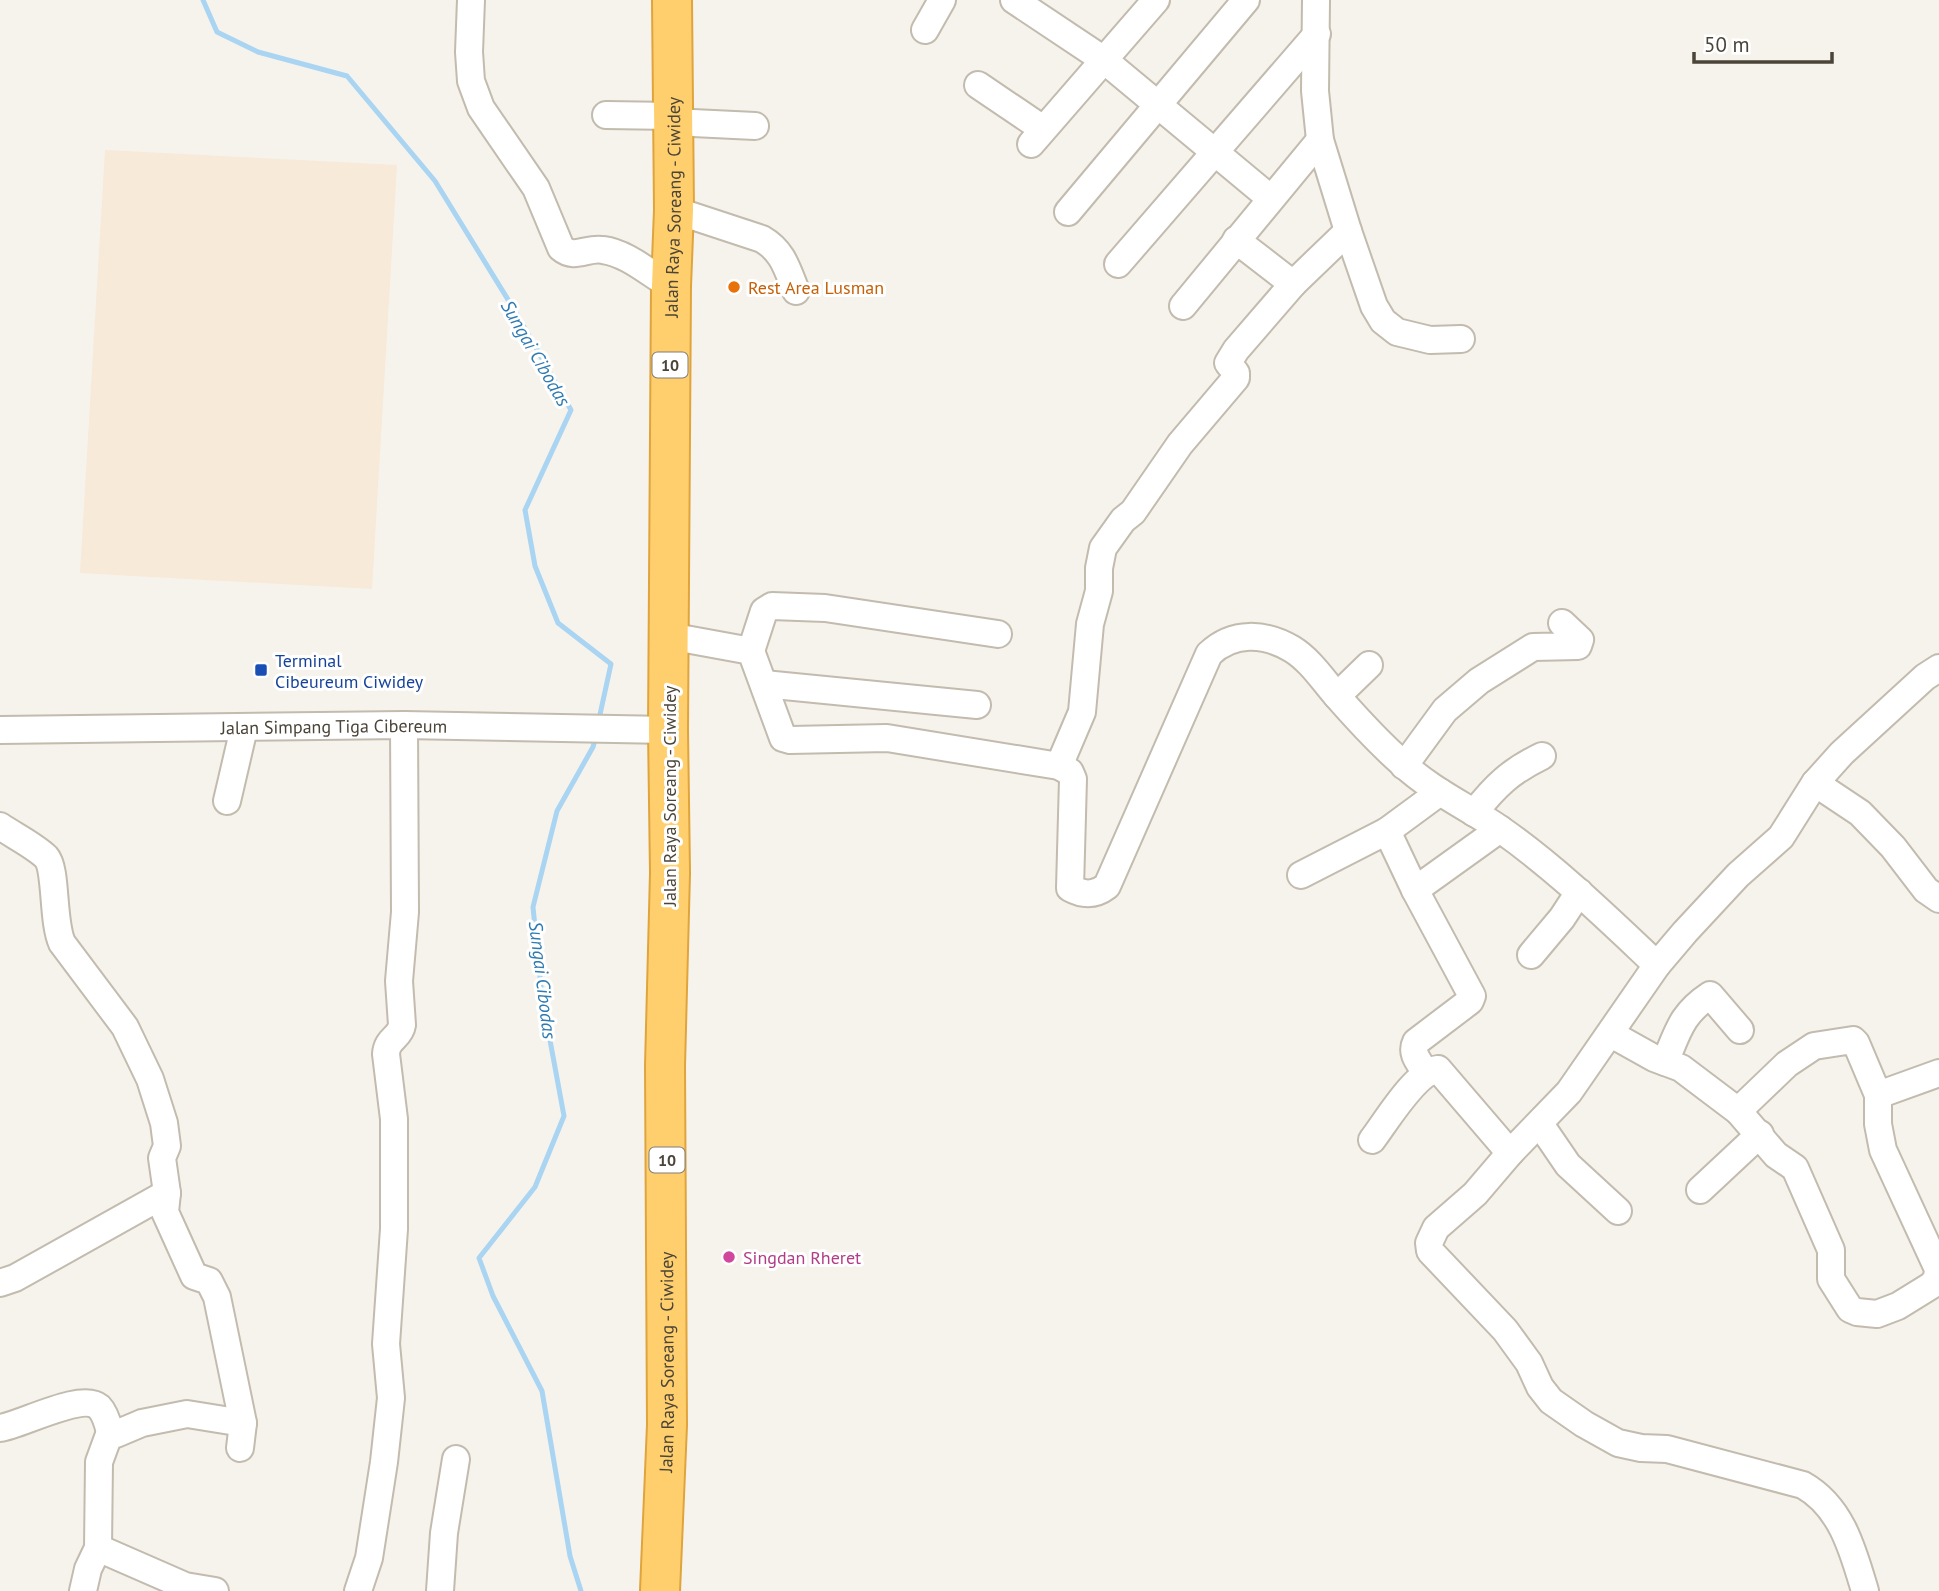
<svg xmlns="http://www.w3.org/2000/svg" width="1939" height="1591" font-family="'PT Sans',sans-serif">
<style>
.commercial{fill:#f7ead8}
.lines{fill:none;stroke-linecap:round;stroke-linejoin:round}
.stream{stroke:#a9d4f2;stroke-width:5}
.minor-casing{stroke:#c2bbae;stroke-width:30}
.highway-casing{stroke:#e0a43c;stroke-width:42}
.minor{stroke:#fff;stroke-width:26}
.highway{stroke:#ffcf6e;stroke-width:38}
.food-dot{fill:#e8710a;stroke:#fff;stroke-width:2.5}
.transit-dot{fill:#1a4fb4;stroke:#fff;stroke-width:2.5}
.hotel-dot{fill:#d1479c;stroke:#fff;stroke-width:2.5}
.labels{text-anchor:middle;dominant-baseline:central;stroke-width:6;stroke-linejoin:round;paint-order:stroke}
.shield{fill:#fff;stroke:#817c74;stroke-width:2}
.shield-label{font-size:16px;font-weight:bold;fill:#4b4439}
.street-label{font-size:18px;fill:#4b4439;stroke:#fff}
.food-label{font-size:18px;fill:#c56008;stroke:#fff;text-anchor:start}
.transit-label{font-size:18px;fill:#164399;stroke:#fff;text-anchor:start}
.hotel-label{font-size:18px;fill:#b23c85;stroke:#fff;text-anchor:start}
.water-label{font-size:19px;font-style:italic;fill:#2e7ab2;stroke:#fff}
</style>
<rect width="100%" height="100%" fill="#f6f3ec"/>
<path class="commercial" d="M105 150 397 165 372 589 80 573Z"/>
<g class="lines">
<path class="stream" d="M203 0 217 32 258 52 347 76 435 181 515 311 571 410 525 510 535 566 558 623 611 664 599 719
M581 1591 570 1556 542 1391 493 1296 479 1258 535 1187 564 1116 542 997 533 907 557 811 593 747 596 736"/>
<defs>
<g id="minor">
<path d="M471 0 469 52 471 81 481 108 536 188 561 248C575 260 587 247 603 250 627 253 650 274 671 286"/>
<path d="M1014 0 1104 60 1270 198"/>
<path d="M1316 0 1315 91 1320 140 1348 231 1374 306 1383 321 1397 332 1430 340 1461 339"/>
<path d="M925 30 942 0"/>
<path d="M978 85 1043 129"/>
<path d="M606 115 672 116"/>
<path d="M672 122 755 126"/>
<path d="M1031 144 1156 0"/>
<path d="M674 210 762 239C783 251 787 269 796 291"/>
<path d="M1068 212 1246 0"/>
<path d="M1236 240 1293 284"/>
<path d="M1118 264 1317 34"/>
<path d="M1183 306 1320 140"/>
<path d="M669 636 751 651 783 738 790 740 887 738 1059 766 1070 772 1073 779 1070 888C1083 895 1094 896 1107 886L1209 654C1233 631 1265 633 1292 649 1310 660 1323 680 1336 695 1357 719 1379 743 1403 764 1432 791 1468 807 1500 829 1557 869 1607 918 1657 965"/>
<path d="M751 651 764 611 772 606 825 608 998 634"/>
<path d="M764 684 977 705"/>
<path d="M1337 696 1369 665"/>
<path id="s1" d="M0 730 404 725 668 730"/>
<path d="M1059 766 1082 712 1090 624 1099 591V568L1103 548 1123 520 1133 512 1180 444 1236 378V373L1228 363 1236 350 1293 284 1348 231"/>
<path d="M1404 766 1445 710 1479 681 1533 647 1578 646 1580 640 1562 623"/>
<path d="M1815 783 1860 813 1893 847 1926 890 1939 899"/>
<path d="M227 801 244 728"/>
<path d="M1474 813C1496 785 1511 771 1542 756"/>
<path d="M0 826C13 835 35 846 46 857 57 869 52 921 62 943L125 1027 150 1079 164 1123 167 1146 162 1158 167 1193 165 1212 194 1276 209 1281 217 1297 243 1423 240 1448"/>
<path d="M1387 831 1415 890 1472 996 1470 1001 1416 1042C1410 1054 1420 1063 1426 1073"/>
<path d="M1301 875 1387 831 1440 792"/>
<path d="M1415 890 1500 829"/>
<path d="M1531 955 1562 918 1579 892"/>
<path d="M1611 1034 1654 1058 1681 1068 1738 1111 1776 1155 1795 1168 1831 1250V1279L1850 1309 1857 1312 1877 1314 1898 1306 1932 1285 1937 1278 1938 1269 1883 1150 1878 1124V1095"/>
<path d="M1665 1062C1678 1032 1681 1014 1710 995L1740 1030"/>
<path d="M1738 1111 1787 1064 1814 1046 1853 1040 1856 1043 1878 1095 1939 1073"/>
<path d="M1540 1124 1568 1165 1618 1211"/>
<path d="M1372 1140C1386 1122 1415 1072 1438 1069L1510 1153"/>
<path d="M1700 1190 1760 1134"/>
<path d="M0 1283 15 1278 167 1193"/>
<path d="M0 1428C21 1425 82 1392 99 1407 105 1413 108 1424 110 1432L116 1434 142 1423 187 1414 243 1423"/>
<path d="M98 1548 185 1586 215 1591"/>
<path d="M83 1591 88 1569 98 1548 99 1462 110 1432"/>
<path d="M358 1591 369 1558 384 1462 391 1398 386 1344 394 1229V1119L386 1054C387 1038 400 1038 402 1025L399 981 405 912 404 725"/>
<path d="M440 1591 444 1533 456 1459"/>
<path d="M1865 1591C1853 1551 1842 1507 1803 1485L1667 1449 1641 1448 1618 1443 1584 1424 1551 1401 1540 1387 1529 1363 1505 1330 1430 1251 1429 1243 1436 1228 1475 1194 1510 1153 1569 1092 1657 965 1685 932 1738 875 1781 837 1815 783 1842 753 1925 677 1939 668"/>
</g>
<g id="highway">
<path id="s2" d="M660 1591 667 1425 665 1066 670 873 668 730 671 286 674 210 672 0"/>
</g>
</defs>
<use href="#minor" class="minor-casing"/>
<use href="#highway" class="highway-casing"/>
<use href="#minor" class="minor"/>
<use href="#highway" class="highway"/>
</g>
<circle class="food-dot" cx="734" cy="287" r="7"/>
<rect class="transit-dot" x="254" y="663" width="14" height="14" rx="3.5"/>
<circle class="hotel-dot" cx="729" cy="1257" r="7"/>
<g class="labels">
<g class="shield">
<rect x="652.5" y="352.5" width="35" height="25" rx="5"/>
<rect x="649.5" y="1147.5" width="35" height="25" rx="5"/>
</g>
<g class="shield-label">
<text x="670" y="365">10</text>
<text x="667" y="1160">10</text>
</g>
<g class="street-label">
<text stroke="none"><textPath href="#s2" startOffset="1384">Jalan Raya Soreang - Ciwidey</textPath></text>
<text stroke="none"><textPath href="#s1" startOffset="334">Jalan Simpang Tiga Cibereum</textPath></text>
<text transform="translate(669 796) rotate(-90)">Jalan Raya Soreang - Ciwidey</text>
<text stroke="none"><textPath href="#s2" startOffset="229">Jalan Raya Soreang - Ciwidey</textPath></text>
</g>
<g class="food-label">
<text x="748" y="287">Rest Area Lusman</text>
</g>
<g class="transit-label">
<text x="275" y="660">Terminal<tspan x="275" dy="21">Cibeureum Ciwidey</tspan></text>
</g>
<g class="hotel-label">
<text x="743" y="1257">Singdan Rheret</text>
</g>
<g class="water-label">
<text transform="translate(536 353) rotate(60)">Sungai Cibodas</text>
<text transform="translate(543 980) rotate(83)">Sungai Cibodas</text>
</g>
</g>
<path d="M1694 52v10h138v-10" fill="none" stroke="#4b4439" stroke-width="3.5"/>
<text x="1704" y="52" font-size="21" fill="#4b4439" stroke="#ffffff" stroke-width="5" paint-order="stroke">50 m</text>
</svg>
